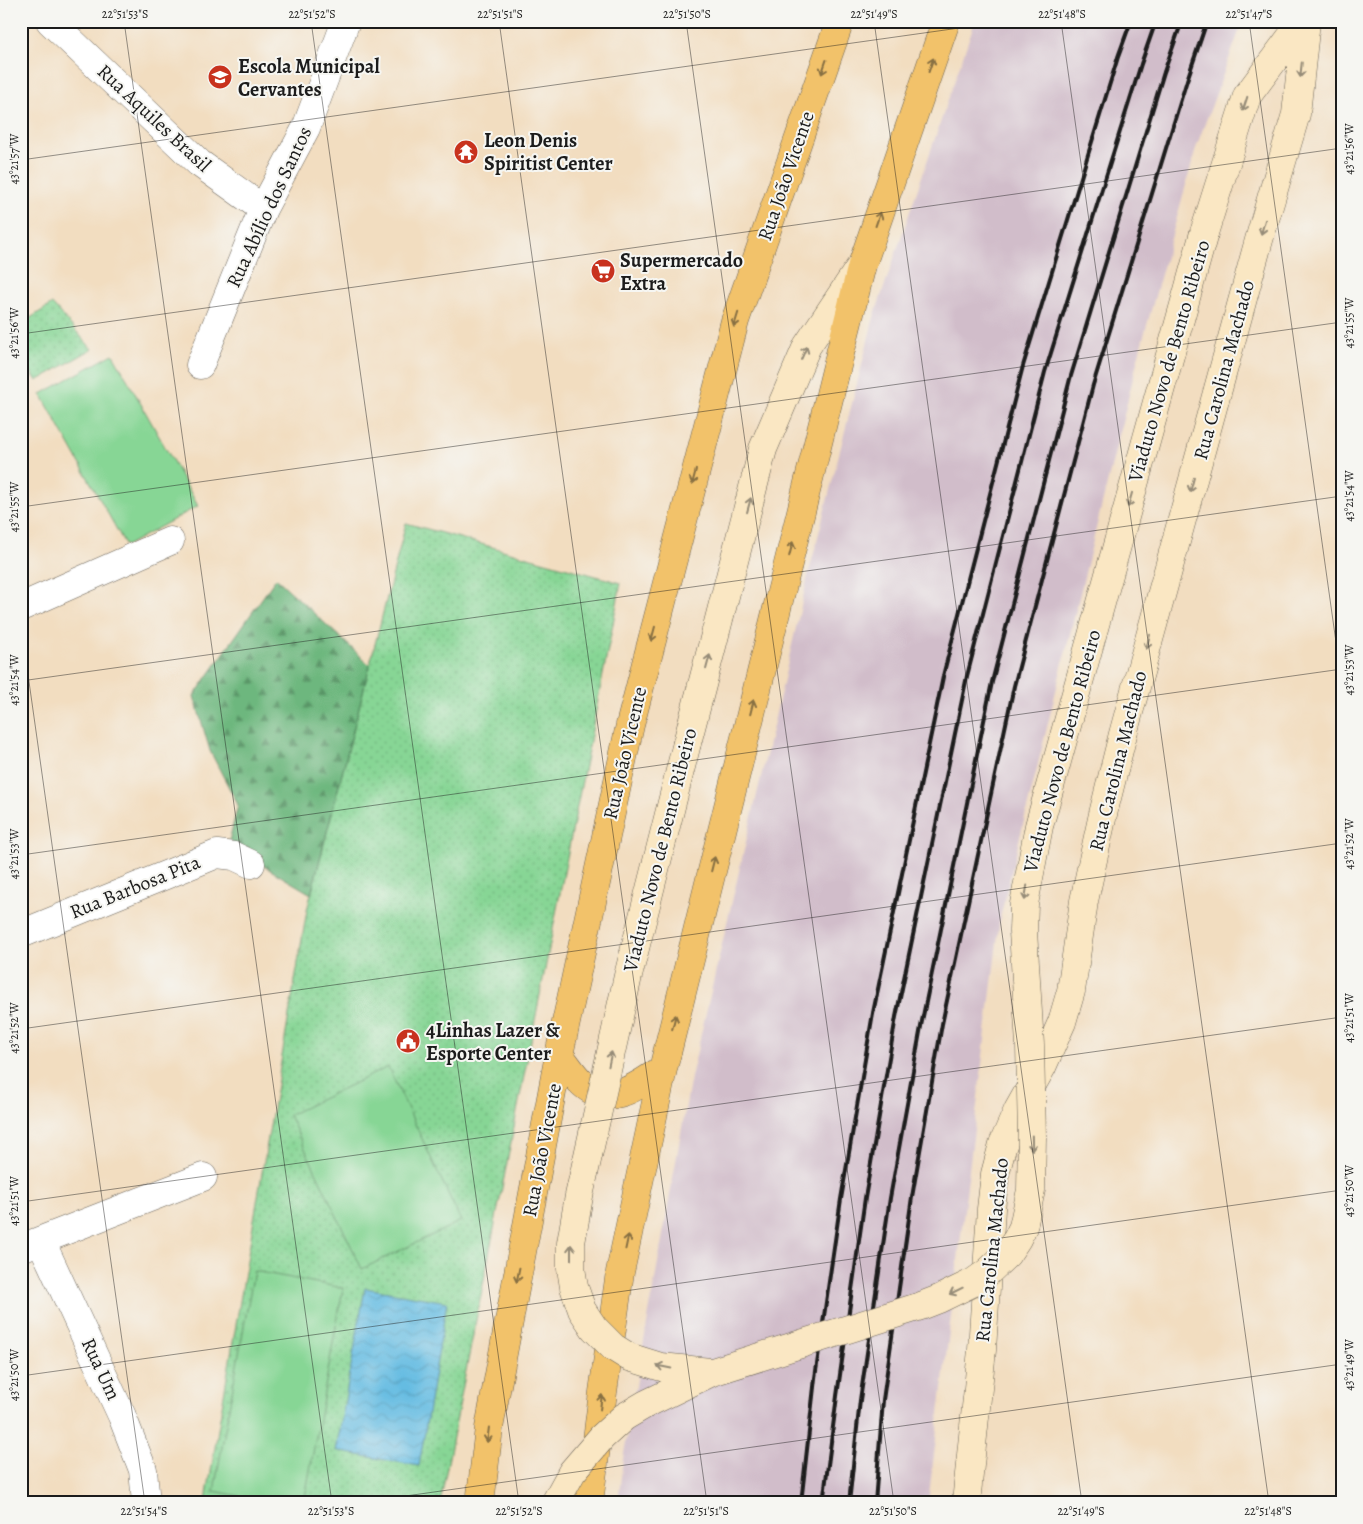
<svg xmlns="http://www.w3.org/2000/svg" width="1363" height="1524" font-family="Alegreya,serif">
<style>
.industrial{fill:#d1bdca}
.grass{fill:url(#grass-dots);stroke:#527958}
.forest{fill:url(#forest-firs);stroke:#446a4d}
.pitch{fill:#87d695;stroke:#527958}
.water{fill:url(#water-waves);stroke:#406c7f}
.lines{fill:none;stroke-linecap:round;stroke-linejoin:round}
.street-casing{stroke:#676055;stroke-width:29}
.secondary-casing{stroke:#676055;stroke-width:29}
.primary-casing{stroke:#676055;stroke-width:29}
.street{stroke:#fff;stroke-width:28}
.secondary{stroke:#fae7c3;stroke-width:28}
.primary{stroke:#f2c26a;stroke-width:28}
.rail{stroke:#1c1c1c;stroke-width:4}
.secondary-bridge-casing{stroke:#676055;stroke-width:29;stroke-linecap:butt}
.secondary-bridge{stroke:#fae7c3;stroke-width:28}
.oneway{stroke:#876f43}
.oneway2{stroke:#968c78}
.ticks{fill:none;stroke:#1c1c1c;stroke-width:1;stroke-opacity:0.45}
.labels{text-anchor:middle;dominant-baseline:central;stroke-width:4;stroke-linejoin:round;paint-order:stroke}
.poi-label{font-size:20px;font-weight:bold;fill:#1c1c1c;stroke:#f6f6f2;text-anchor:start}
.street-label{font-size:20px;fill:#1c1c1c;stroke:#f6f6f2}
.neatline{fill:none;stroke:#1c1c1c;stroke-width:2}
.ticks-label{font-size:12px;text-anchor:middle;fill:#1c1c1c}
</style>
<defs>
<pattern id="grass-dots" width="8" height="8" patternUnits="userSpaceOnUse" patternTransform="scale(1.25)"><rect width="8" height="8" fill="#87d695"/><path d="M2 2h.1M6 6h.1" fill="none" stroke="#74b780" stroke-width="1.8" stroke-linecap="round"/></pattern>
<pattern id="forest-firs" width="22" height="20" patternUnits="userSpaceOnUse" patternTransform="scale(1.25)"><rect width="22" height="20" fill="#6db77e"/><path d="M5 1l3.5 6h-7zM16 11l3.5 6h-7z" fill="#599466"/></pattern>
<pattern id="water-waves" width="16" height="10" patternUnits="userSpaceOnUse" patternTransform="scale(1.25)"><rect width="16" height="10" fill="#65bce2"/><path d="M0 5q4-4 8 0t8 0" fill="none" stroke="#57a1c1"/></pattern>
</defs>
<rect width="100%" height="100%" fill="#f6f6f2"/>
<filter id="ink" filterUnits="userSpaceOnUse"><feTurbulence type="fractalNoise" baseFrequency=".02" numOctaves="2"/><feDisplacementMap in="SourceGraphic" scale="10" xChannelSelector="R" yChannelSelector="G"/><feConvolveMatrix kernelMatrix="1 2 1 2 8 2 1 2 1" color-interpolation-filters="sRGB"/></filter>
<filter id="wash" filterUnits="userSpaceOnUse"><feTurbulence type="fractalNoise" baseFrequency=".0096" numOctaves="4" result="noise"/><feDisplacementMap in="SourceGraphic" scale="20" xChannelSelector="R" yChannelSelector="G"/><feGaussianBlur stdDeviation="1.12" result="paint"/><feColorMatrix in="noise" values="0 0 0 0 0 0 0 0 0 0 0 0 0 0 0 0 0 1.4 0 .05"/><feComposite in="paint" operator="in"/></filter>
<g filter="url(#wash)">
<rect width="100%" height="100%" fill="#f2ddc0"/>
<path class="industrial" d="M975 21H1243L1197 145 1140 350 1000 918 928 1503H618L623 1459 691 1077 809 572 874 317Z"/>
<path class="grass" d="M52 304 92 349 37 381 21 356V324Z
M406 523 621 583 440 1503H219L206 1500 307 910Z"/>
<path class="forest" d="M276 578 370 665 311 894 228 845 238 805 210 751 194 696Z"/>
<path class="pitch" d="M113 354 198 506 126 546 41 394Z
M388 1067 461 1221 362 1269 289 1115Z
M254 1271 343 1288 304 1503H274L214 1491Z"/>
<path class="water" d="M365 1288 447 1302 419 1466 336 1451Z"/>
</g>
<g filter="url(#ink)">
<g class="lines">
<defs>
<path id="street" d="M50 21 199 163 263 209
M200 365 263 209 306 128 346 21
M21 607 170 541
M21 934 217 854 234 856 251 864
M41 1241 122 1416 143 1470 146 1503
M21 1248 203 1177"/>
<path id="secondary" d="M1204 233 1247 96 1303 21
M687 743 763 449 807 346 860 267
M966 1503 982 1350 991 1209 995 1174 1003 1144 1018 1110 1042 1067 1062 1022 1071 991 1084 901 1103 814 1123 734 1259 240 1296 114 1306 21"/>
<path id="primary" d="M559 1055C567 1064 573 1075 582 1083 610 1109 637 1086 663 1069
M480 1503 489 1428 559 1055 630 725 735 321 840 21
M589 1503 603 1392 620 1272 663 1069 862 265 946 21"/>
</defs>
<use href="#street" class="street-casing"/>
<use href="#secondary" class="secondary-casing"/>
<use href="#primary" class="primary-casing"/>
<use href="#street" class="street"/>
<use href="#secondary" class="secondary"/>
<use href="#primary" class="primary"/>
<path class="rail" d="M801 1503 815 1378 841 1199 873 1013 944 672 1023 366 1118 57 1131 21
M823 1503 837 1396 865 1198 896 1017 967 676 1045 372 1141 64 1156 21
M849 1503 860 1400 890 1198 922 1021 992 682 1070 379 1164 72 1182 21
M875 1503 883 1400 912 1197 942 1024 1014 686 1093 385 1187 80 1207 21"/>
<defs>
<path id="secondary-bridge" d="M687 743 628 976 579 1196 571 1243V1268L574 1287 582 1310 594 1328 613 1347 629 1357 661 1367 710 1372
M555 1503 572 1472 602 1437 624 1417 646 1404 712 1372 921 1306 939 1299 974 1282 988 1272 1007 1254 1017 1239 1023 1227 1031 1190 1032 1137 1030 1045 1023 931 1024 904 1039 826 1204 233"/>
</defs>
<use href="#secondary-bridge" class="secondary-bridge-casing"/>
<use href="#secondary-bridge" class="secondary-bridge"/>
</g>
<defs><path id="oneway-shaft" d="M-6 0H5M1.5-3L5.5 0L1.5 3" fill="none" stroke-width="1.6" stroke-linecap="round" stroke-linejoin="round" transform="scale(1.25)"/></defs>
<g class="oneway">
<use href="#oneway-shaft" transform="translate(931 65) rotate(-71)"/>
<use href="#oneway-shaft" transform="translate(824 67) rotate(109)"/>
<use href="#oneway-shaft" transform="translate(878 219) rotate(-71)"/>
<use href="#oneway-shaft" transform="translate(736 320) rotate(107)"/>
<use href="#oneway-shaft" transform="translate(694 477) rotate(105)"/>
<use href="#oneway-shaft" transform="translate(791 549) rotate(-76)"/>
<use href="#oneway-shaft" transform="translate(653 634) rotate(105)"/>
<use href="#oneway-shaft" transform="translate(752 707) rotate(-76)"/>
<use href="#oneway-shaft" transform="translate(713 864) rotate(-76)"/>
<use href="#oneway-shaft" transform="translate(674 1022) rotate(-76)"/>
<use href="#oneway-shaft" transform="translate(627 1242) rotate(-78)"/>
<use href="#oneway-shaft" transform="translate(518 1275) rotate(101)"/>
<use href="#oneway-shaft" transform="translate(601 1402) rotate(-83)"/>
<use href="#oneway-shaft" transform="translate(488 1435) rotate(97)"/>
</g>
<g class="oneway2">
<use href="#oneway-shaft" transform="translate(1301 70) rotate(96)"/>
<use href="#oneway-shaft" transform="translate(1245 104) rotate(108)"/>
<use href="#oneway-shaft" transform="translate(1263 227) rotate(106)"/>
<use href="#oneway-shaft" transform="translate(804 353) rotate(-66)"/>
<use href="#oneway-shaft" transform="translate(1192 485) rotate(105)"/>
<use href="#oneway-shaft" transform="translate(1130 500) rotate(106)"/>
<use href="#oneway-shaft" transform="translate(749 505) rotate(-75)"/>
<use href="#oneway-shaft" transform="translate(1148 642) rotate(105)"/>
<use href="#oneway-shaft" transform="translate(708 662) rotate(-75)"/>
<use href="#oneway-shaft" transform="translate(1026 893) rotate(99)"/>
<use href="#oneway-shaft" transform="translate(610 1059) rotate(-78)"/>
<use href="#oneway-shaft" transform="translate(1032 1143) rotate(89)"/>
<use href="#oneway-shaft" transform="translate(571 1252) rotate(-90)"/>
<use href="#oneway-shaft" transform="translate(956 1291) rotate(154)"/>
<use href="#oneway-shaft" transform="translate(664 1367) rotate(-169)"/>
</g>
</g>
<path class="ticks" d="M124 21 332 1503M311 21 519 1503M499 21 707 1503M686 21 894 1503M874 21 1082 1503M1061 21 1269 1503M1249 21 1342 685M21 160 1009 21M21 334 1342 148M21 507 1342 322M21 625 145 1503M21 681 1342 496M21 855 1342 669M21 1029 1342 843M21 1202 1342 1017M21 1376 1342 1190M356 1503 1342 1364"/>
<defs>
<symbol id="school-disc" viewBox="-11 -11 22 22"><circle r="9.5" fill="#c8321e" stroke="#f6f6f2"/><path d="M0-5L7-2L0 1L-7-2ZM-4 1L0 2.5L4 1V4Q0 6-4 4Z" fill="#fff"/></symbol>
<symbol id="temple-disc" viewBox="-11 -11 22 22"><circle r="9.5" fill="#c8321e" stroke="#f6f6f2"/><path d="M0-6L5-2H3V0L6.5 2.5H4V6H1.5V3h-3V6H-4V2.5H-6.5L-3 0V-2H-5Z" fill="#fff"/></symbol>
<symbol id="supermarket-disc" viewBox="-11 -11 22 22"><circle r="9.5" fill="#c8321e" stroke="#f6f6f2"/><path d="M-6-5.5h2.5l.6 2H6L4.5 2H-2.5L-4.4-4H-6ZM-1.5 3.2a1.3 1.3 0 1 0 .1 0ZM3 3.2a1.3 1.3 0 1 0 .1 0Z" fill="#fff"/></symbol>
<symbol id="civic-disc" viewBox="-11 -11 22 22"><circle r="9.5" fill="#c8321e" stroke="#f6f6f2"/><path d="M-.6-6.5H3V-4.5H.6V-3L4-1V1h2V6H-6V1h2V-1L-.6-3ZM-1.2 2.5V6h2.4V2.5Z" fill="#fff"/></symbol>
</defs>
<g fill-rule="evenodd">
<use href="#school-disc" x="206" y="63" width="28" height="28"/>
<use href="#temple-disc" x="452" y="138" width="28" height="28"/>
<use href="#supermarket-disc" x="589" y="257" width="28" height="28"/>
<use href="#civic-disc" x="394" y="1027" width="28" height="28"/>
</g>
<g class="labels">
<g class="poi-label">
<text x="238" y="66">Escola Municipal<tspan x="238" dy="23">Cervantes</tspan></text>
<text x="484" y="140">Leon Denis<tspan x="484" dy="23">Spiritist Center</tspan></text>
<text x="620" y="260">Supermercado<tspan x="620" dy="23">Extra</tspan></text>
<text x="426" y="1030">4Linhas Lazer &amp;<tspan x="426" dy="23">Esporte Center</tspan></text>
</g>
<g class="street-label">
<text transform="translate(154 118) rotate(43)">Rua Aquiles Brasil</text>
<text transform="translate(786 176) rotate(-71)">Rua João Vicente</text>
<text transform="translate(269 207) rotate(-65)">Rua Abílio dos Santos</text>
<text transform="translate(1169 361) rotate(-74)">Viaduto Novo de Bento Ribeiro</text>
<text transform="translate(1224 370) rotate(-75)">Rua Carolina Machado</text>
<text transform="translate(1062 751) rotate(-75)">Viaduto Novo de Bento Ribeiro</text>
<text transform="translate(625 753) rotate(-77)">Rua João Vicente</text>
<text transform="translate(1118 761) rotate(-76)">Rua Carolina Machado</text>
<text transform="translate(660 850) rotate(-76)">Viaduto Novo de Bento Ribeiro</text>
<text transform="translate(135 887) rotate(-22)">Rua Barbosa Pita</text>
<text transform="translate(542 1150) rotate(-79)">Rua João Vicente</text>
<text transform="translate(992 1250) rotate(-84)">Rua Carolina Machado</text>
<text transform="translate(101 1369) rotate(65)">Rua Um</text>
</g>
</g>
<rect width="1363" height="1524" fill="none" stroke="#f6f6f2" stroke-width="55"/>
<rect x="28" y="28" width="1308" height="1468" class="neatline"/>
<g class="ticks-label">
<text x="125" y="18">22°51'53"S</text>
<text x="312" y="18">22°51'52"S</text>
<text x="500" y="18">22°51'51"S</text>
<text x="687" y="18">22°51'50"S</text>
<text x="874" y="18">22°51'49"S</text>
<text x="1062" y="18">22°51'48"S</text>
<text x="1249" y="18">22°51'47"S</text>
<text transform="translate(1349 149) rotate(-90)" y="4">43°21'56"W</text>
<text transform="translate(14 159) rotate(-90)" y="4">43°21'57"W</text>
<text transform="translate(1349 323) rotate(-90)" y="4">43°21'55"W</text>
<text transform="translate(14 333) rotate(-90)" y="4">43°21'56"W</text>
<text transform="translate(1349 496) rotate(-90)" y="4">43°21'54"W</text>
<text transform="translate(14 507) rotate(-90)" y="4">43°21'55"W</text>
<text transform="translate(1349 670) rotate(-90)" y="4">43°21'53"W</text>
<text transform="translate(14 680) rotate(-90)" y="4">43°21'54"W</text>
<text transform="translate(1349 844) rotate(-90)" y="4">43°21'52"W</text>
<text transform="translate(14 854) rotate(-90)" y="4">43°21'53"W</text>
<text transform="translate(1349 1018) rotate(-90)" y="4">43°21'51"W</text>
<text transform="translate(14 1028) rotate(-90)" y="4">43°21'52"W</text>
<text transform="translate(1349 1191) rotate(-90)" y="4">43°21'50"W</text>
<text transform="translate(14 1201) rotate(-90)" y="4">43°21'51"W</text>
<text transform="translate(1349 1365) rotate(-90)" y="4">43°21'49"W</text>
<text transform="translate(14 1375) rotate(-90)" y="4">43°21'50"W</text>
<text x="144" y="1515">22°51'54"S</text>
<text x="331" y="1515">22°51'53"S</text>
<text x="519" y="1515">22°51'52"S</text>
<text x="706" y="1515">22°51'51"S</text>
<text x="893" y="1515">22°51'50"S</text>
<text x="1081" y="1515">22°51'49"S</text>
<text x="1268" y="1515">22°51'48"S</text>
</g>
</svg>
